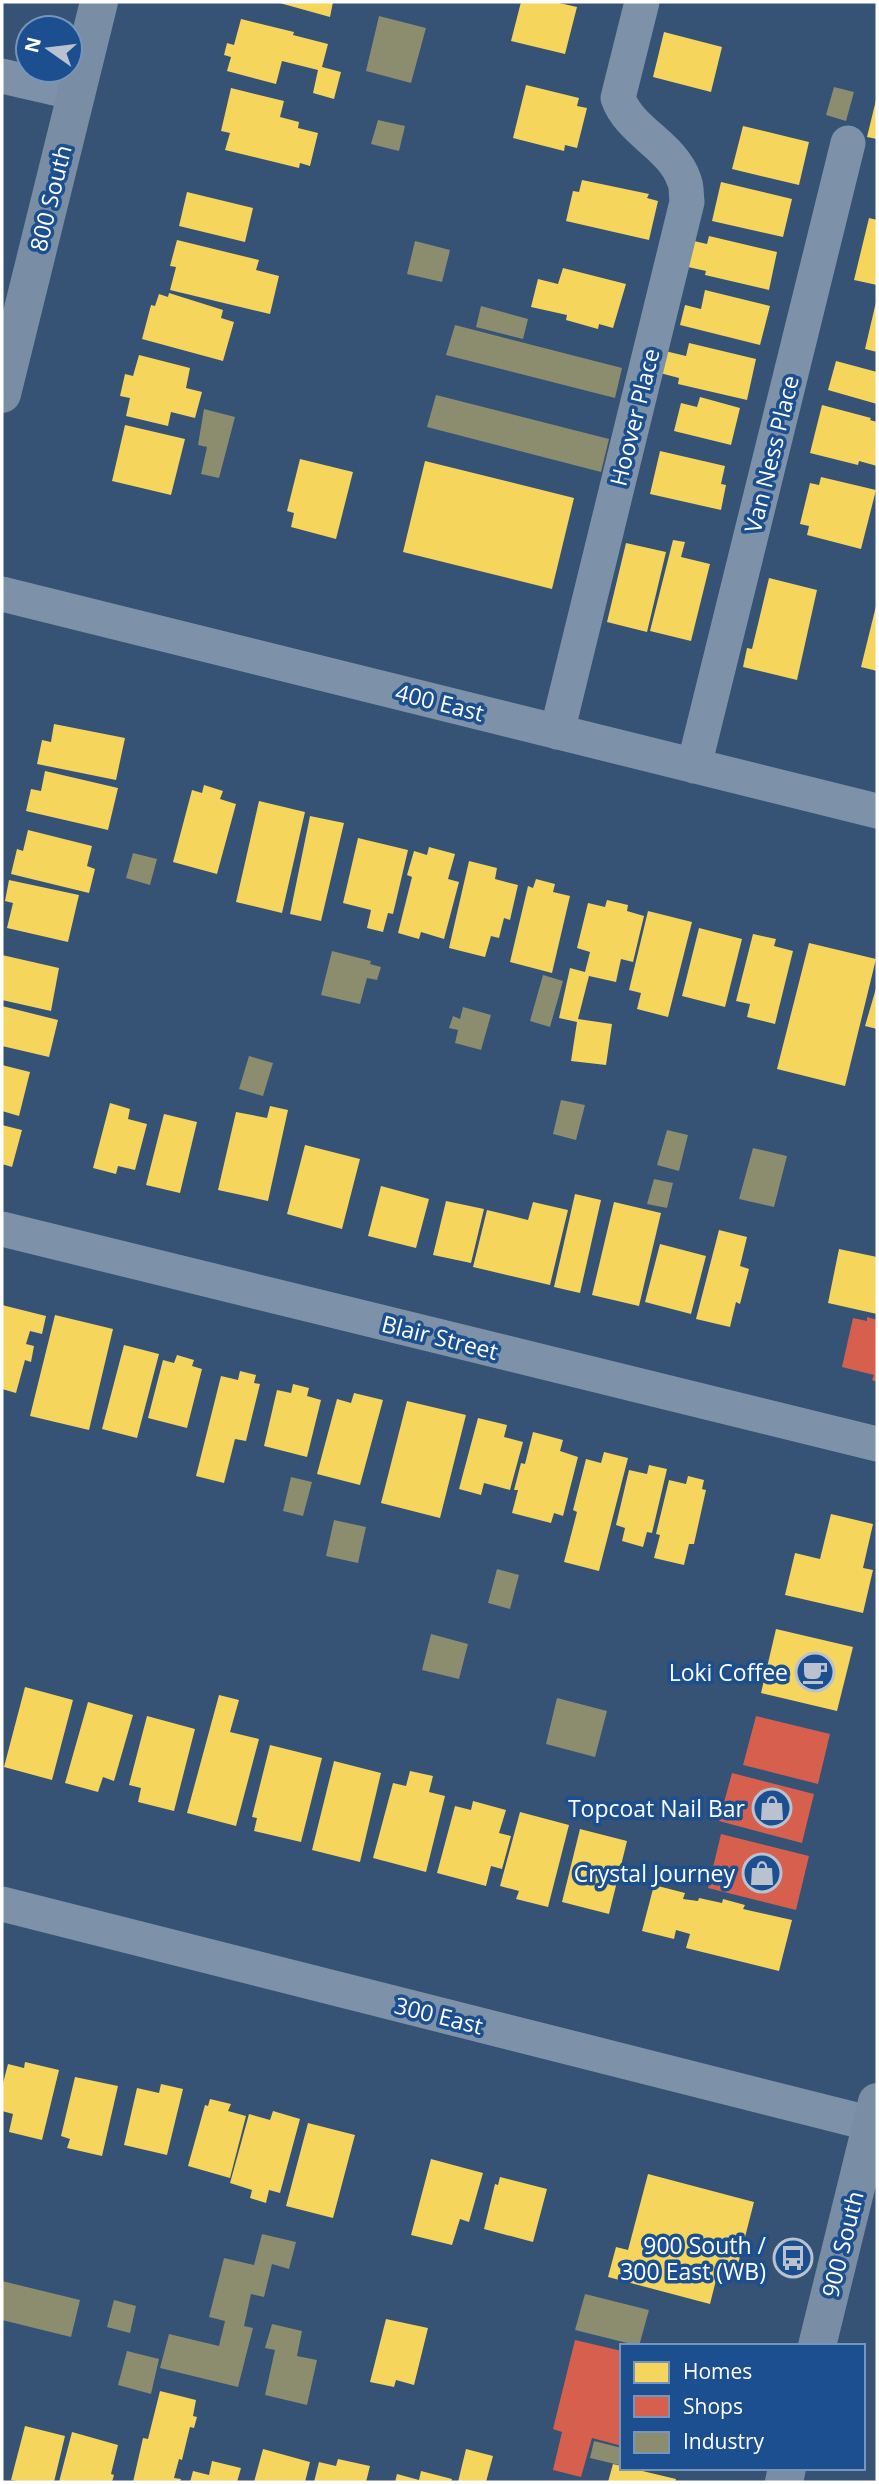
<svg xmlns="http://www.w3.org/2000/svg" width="879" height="2484" font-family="'Open Sans',sans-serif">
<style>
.homes{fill:#f6d55c}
.shops{fill:#d6604d}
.industry{fill:#8c8c6e}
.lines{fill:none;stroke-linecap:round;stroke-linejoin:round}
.street{stroke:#7d92a8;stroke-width:35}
.secondary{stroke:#798da4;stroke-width:38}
.labels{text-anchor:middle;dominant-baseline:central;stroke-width:7;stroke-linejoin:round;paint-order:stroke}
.street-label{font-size:23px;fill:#fff;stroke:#1b4f8f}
.poi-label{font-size:23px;fill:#fff;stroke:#1b4f8f;text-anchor:end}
</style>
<rect width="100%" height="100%" fill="#365274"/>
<path class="homes" d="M276 2H333L330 17Z
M521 2H555L577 7 565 54 511 41Z
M241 19 294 32 293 35 328 44 322 67 341 72 334 99 313 93 318 70 282 61 276 84 227 71 231 57 224 55 227 43 234 45Z
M664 32 722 47 711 92 653 77Z
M526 85 579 98 577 106 587 108 577 148 565 145 564 151 513 138Z
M231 88 284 101 280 117 299 122 298 128 318 133 310 166 300 163 299 168 225 150 230 133 221 131Z
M876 100H877V139L867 137Z
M743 126 809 142 799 185 732 169Z
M582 180 649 194 647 198 658 201 649 240 566 221 573 191 579 192Z
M721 182 792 199 783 237 712 221Z
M187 192 253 208 245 242 179 226Z
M869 218 877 220V285L854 280Z
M709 236 777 252 769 290 705 275 706 271 688 267 694 241 707 244Z
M177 240 259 260 256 270 279 276 270 314 170 290 176 267 170 266Z
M563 268 626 284 613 328 599 324 598 329 566 320 567 315 531 307 538 279 558 284Z
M705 290 770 306 760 345 680 325 685 305 701 309Z
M169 293 223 310 221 318 234 322 223 361 142 339 151 305 155 306 159 294 168 297Z
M876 302H877V352L865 349Z
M689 343 756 359 747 400 678 384 679 378 660 373 665 351 686 356Z
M139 355 190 368 186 388 202 392 195 418 171 412 168 426 126 416 130 398 120 396 125 374 133 376Z
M836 361 877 372V404L828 390Z
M700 397 740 408 731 445 674 431 681 403 697 407Z
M822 405 871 418 870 420 877 422V466L859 461 858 465 810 453Z
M125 425 185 439 171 495 112 481Z
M660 451 725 466 721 484 726 485 721 510 650 494Z
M300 459 353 472 336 539 291 527 294 513 287 511Z
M425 461 574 498 552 589 403 552Z
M821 477 876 490 861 549 807 535 809 526 800 524 810 483 819 485Z
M673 540 685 542 681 557 710 564 691 641 650 631Z
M626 543 666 552 647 632 607 622Z
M769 578 817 590 797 680 743 667 747 648 752 649Z
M876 606H877V671L861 667Z
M54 724 125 738 116 780 37 764 42 740 51 742Z
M45 771 118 788 108 830 26 811 31 789 41 791Z
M204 785 223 791 220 799 236 804 217 874 173 862 192 790 202 793Z
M259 801 305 812 282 913 236 902Z
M310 816 344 823 321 921 290 914Z
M28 830 92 846 87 866 95 869 89 893 11 874 17 849 23 851Z
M358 838 408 850 393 914 388 913 383 932 367 928 371 910 343 903Z
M429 847 455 854 448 879 459 882 444 939 421 932 419 939 398 933 412 877 407 875 414 851 427 855Z
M469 861 497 868 495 879 518 885 510 920 504 918 499 938 491 936 485 957 449 948Z
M536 879 555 884 553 892 570 896 552 973 510 962 528 886 533 888Z
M9 880 79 895 68 942 7 928 13 903 5 901Z
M607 900 628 905 627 911 644 916 633 962 621 959 616 982 589 976 578 1019 612 1024 606 1065 571 1061 577 1022 559 1018 570 968 585 972 590 952 577 948 588 903 605 907Z
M648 911 692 922 668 1017 637 1009 641 993 629 990Z
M699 928 742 939 725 1007 682 996Z
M753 934 776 939 774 946 793 951 775 1024 747 1017 750 1004 736 1001Z
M809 943 876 959 845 1086 777 1069Z
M2 955 59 968 51 1011 2 1000Z
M877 985V1029L865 1026Z
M2 1006 58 1020 49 1057 2 1046Z
M2 1065 30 1072 19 1116 2 1111Z
M110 1103 130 1109 128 1119 147 1124 135 1170 118 1166 116 1174 93 1168Z
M270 1106 288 1110 268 1201 218 1190 236 1112 267 1118Z
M164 1114 197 1122 180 1193 146 1185Z
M2 1125 22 1130 12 1167 2 1164Z
M305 1145 360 1159 342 1229 287 1214Z
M381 1186 429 1199 416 1248 368 1236Z
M575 1194 601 1200 580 1293 554 1287Z
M446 1201 484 1209 471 1263 433 1255Z
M533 1202 568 1210 550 1285 473 1267 487 1210 528 1220Z
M614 1202 661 1213 639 1306 592 1295Z
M719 1230 747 1237 740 1266 749 1269 740 1304 736 1302 730 1327 696 1319Z
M660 1244 706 1256 691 1314 645 1302Z
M839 1249 877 1257V1314L828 1303Z
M2 1305 46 1316 42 1334 30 1331 26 1344 34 1346 31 1362 25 1360 16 1393 2 1389Z
M55 1315 113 1329 89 1430 30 1416Z
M124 1345 159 1354 137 1438 102 1429Z
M177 1355 194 1360 192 1366 202 1369 187 1428 148 1418 163 1360 174 1363Z
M240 1371 256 1375 254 1383 260 1384 246 1441 235 1439 224 1483 196 1476 221 1376 238 1380Z
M293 1384 309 1388 307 1396 321 1400 307 1457 264 1446 277 1390 291 1393Z
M354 1393 383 1400 360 1485 317 1474 337 1399 351 1403Z
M407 1401 466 1415 440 1518 381 1503Z
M478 1418 507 1425 504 1437 523 1442 510 1490 484 1483 481 1495 459 1489Z
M533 1432 563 1440 560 1451 578 1457 563 1516 554 1513 551 1523 512 1513 518 1490H514L521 1463 525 1464Z
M604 1452 628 1458 599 1571 564 1562 577 1512 573 1510 586 1459 601 1463Z
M649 1465 667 1469 652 1533 647 1532 643 1547 622 1541 625 1528 616 1525 629 1470 647 1474Z
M688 1476 704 1480 702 1489 706 1490 694 1544H689L684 1565 654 1558 660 1535 656 1534 669 1480 686 1484Z
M831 1514 873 1524 863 1568 873 1570 863 1613 785 1595 795 1553 820 1559Z
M776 1629 853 1647 837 1711 761 1693Z
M25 1687 73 1700 52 1780 4 1767Z
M219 1695 239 1700 230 1732 259 1739 236 1826 187 1813Z
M88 1702 133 1715 114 1781 103 1777 98 1792 65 1783Z
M147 1716 195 1729 174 1811 138 1802 141 1788 129 1785Z
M270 1745 322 1758 301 1842 254 1831 257 1818 252 1817Z
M334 1761 381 1773 360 1862 312 1850Z
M410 1771 433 1776 429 1792 445 1796 426 1872 373 1858 393 1783 406 1786Z
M473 1801 506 1810 499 1833 511 1836 502 1869 491 1866 486 1886 437 1873 455 1806 471 1810Z
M520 1812 569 1825 548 1907 516 1899 519 1891 500 1886Z
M580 1829 627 1841 609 1914 562 1902Z
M654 1885 685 1893 683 1899 698 1901 699 1898 722 1903 723 1899 745 1905 743 1909 792 1920 779 1971 686 1948 690 1934 676 1930 674 1939 642 1931Z
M25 2062 59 2070 42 2140 9 2132 13 2114 2 2111V2087L8 2064 24 2068Z
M75 2077 118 2086 102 2156 67 2148 70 2139 61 2136Z
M161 2084 183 2089 167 2155 124 2145 137 2088 159 2093Z
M210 2099 231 2104 228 2111 246 2116 230 2178 188 2166 205 2105 208 2106Z
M273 2111 300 2119 280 2193 269 2190 266 2203 250 2198 252 2190 230 2183 249 2114 270 2120Z
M308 2123 355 2135 333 2218 286 2206Z
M431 2159 483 2173 469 2222 460 2219 452 2245 411 2235Z
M648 2174 754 2202 735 2276 718 2272 710 2304 608 2277 616 2247 628 2250Z
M500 2177 547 2189 533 2242 484 2229 495 2184 498 2185Z
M386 2319 428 2328 414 2385 396 2380 394 2387 370 2382Z
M160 2391 196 2400 193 2416 197 2417 194 2428 190 2427 182 2460 179 2459 174 2478 181 2479 180 2482H133L143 2438 148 2439Z
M25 2426 65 2436 54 2482H22L11 2480Z
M72 2432 118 2445 111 2474 114 2475 112 2482H59Z
M263 2449 310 2462 305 2482H254Z
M466 2449 493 2456 486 2482H458Z
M338 2459 370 2466 366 2482H314L319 2462 336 2466Z
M212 2461 241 2468 237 2482H190L193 2471 209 2475Z
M613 2464 676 2479 675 2482H608Z
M421 2471 452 2479 451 2482H395L397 2474 419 2480Z"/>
<path class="shops" d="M867 1317 877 1320V1382L872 1380 874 1375 842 1367 853 1318 867 1321Z
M756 1716 830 1734 818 1784 743 1765Z
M732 1773 814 1794 802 1843 719 1821Z
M721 1834 809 1856 796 1910 708 1888Z
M575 2340 622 2351V2446L592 2438 581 2477 553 2470 562 2432 553 2429Z"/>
<path class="industry" d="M379 16 426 28 411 83 366 71Z
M834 87 854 92 846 121 826 115Z
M378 120 405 126 399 151 371 144Z
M415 241 450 250 442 282 407 274Z
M481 306 528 319 523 339 476 327Z
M455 325 622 368 615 398 446 355Z
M436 395 609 439 601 472 427 427Z
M204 409 235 417 219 478 201 474 207 447 198 445Z
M133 853 157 859 150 885 126 878Z
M332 951 371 961 370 964 381 967 377 980 367 978 360 1004 321 995Z
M543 975 563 981 550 1027 530 1021Z
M463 1007 491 1015 481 1050 455 1043 458 1030 449 1028 453 1016 460 1019Z
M249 1056 273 1063 263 1096 239 1089Z
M561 1100 585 1105 576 1140 553 1134Z
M667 1130 688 1135 679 1171 657 1165Z
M753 1148 787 1156 774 1207 739 1199Z
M654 1179 673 1183 667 1208 647 1204Z
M291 1477 312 1482 303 1516 283 1511Z
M334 1520 366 1527 358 1563 326 1556Z
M497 1569 519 1575 510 1609 488 1603Z
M431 1634 468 1644 459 1679 422 1670Z
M557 1698 607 1711 595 1757 546 1744Z
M262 2234 296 2242 289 2269 272 2264 264 2297 251 2294 244 2326 253 2328 238 2387 160 2368 169 2334 219 2346 225 2321 209 2317 224 2258 254 2265Z
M2 2281 80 2300 71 2337 2 2320Z
M585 2294 649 2310 639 2346 575 2330Z
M114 2300 136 2306 130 2333 107 2327Z
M272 2324 302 2331 297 2356 317 2360 307 2405 265 2395 275 2350 265 2348Z
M127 2351 159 2359 151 2394 118 2385Z
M594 2441 622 2448 619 2465 590 2458Z"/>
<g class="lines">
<path class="street" d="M2 76 76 93
M2 594 877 811
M557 732 687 202C686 195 687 186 684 180 672 145 630 132 618 98L642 2
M694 766 848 143
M2 1229 877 1444
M2 1904 872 2124"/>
<path class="secondary" d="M2 394 99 2
M817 2346 877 2102
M784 2482 787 2468"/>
</g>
<defs>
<symbol id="cafe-ring" viewBox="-11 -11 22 22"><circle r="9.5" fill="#1b4f8f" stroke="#b9c2ce" stroke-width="1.5"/><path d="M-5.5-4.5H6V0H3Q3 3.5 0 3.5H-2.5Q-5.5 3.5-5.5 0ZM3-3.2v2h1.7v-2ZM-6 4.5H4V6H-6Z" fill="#b9c2ce"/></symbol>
<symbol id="shop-ring" viewBox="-11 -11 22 22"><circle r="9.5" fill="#1b4f8f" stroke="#b9c2ce" stroke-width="1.5"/><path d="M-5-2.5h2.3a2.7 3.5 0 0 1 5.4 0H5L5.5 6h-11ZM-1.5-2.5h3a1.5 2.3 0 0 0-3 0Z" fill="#b9c2ce"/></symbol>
<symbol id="bus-ring" viewBox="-11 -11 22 22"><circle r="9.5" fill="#1b4f8f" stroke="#b9c2ce" stroke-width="1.5"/><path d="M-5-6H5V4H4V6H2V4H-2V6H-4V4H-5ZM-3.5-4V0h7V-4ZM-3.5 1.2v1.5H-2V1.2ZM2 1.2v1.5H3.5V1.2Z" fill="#b9c2ce"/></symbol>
</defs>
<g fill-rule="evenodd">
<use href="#cafe-ring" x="793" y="1650" width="44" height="44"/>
<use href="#shop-ring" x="750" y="1786" width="44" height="44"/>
<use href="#shop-ring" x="740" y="1851" width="44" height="44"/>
<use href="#bus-ring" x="771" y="2236" width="44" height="44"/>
</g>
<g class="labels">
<g class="street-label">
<text transform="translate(50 198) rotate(-76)">800 South</text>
<text transform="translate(634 417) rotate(-76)">Hoover Place</text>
<text transform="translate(771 454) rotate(-76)">Van Ness Place</text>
<text transform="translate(440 702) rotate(14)">400 East</text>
<text transform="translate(440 1337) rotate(14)">Blair Street</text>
<text transform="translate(439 2015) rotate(14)">300 East</text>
<text transform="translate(842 2244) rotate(-76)">900 South</text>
</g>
<g class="poi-label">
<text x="788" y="1672">Loki Coffee</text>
<text x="745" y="1808">Topcoat Nail Bar</text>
<text x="735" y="1873">Crystal Journey</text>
<text x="766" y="2245">900 South /<tspan x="766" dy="26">300 East (WB)</tspan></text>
</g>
</g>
<rect width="879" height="2484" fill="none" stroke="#ffffff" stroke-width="7"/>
<rect x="620" y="2344" width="245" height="126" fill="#1b4f8f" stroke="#7695bc" stroke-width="2"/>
<rect x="634" y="2362" width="35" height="21" fill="#f6d55c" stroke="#7695bc" stroke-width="2"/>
<text x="683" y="2379" font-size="21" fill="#ffffff">Homes</text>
<rect x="634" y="2396" width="35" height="21" fill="#d6604d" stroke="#7695bc" stroke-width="2"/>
<text x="683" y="2414" font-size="21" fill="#ffffff">Shops</text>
<rect x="634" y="2432" width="35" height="21" fill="#8c8c6e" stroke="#7695bc" stroke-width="2"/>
<text x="683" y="2449" font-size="21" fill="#ffffff">Industry</text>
<g transform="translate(49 49) rotate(284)"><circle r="33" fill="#1b4f8f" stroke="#7695bc" stroke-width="2"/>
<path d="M0-5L12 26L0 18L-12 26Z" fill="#b9c2ce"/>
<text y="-10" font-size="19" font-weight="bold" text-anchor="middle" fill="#ffffff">N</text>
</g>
</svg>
